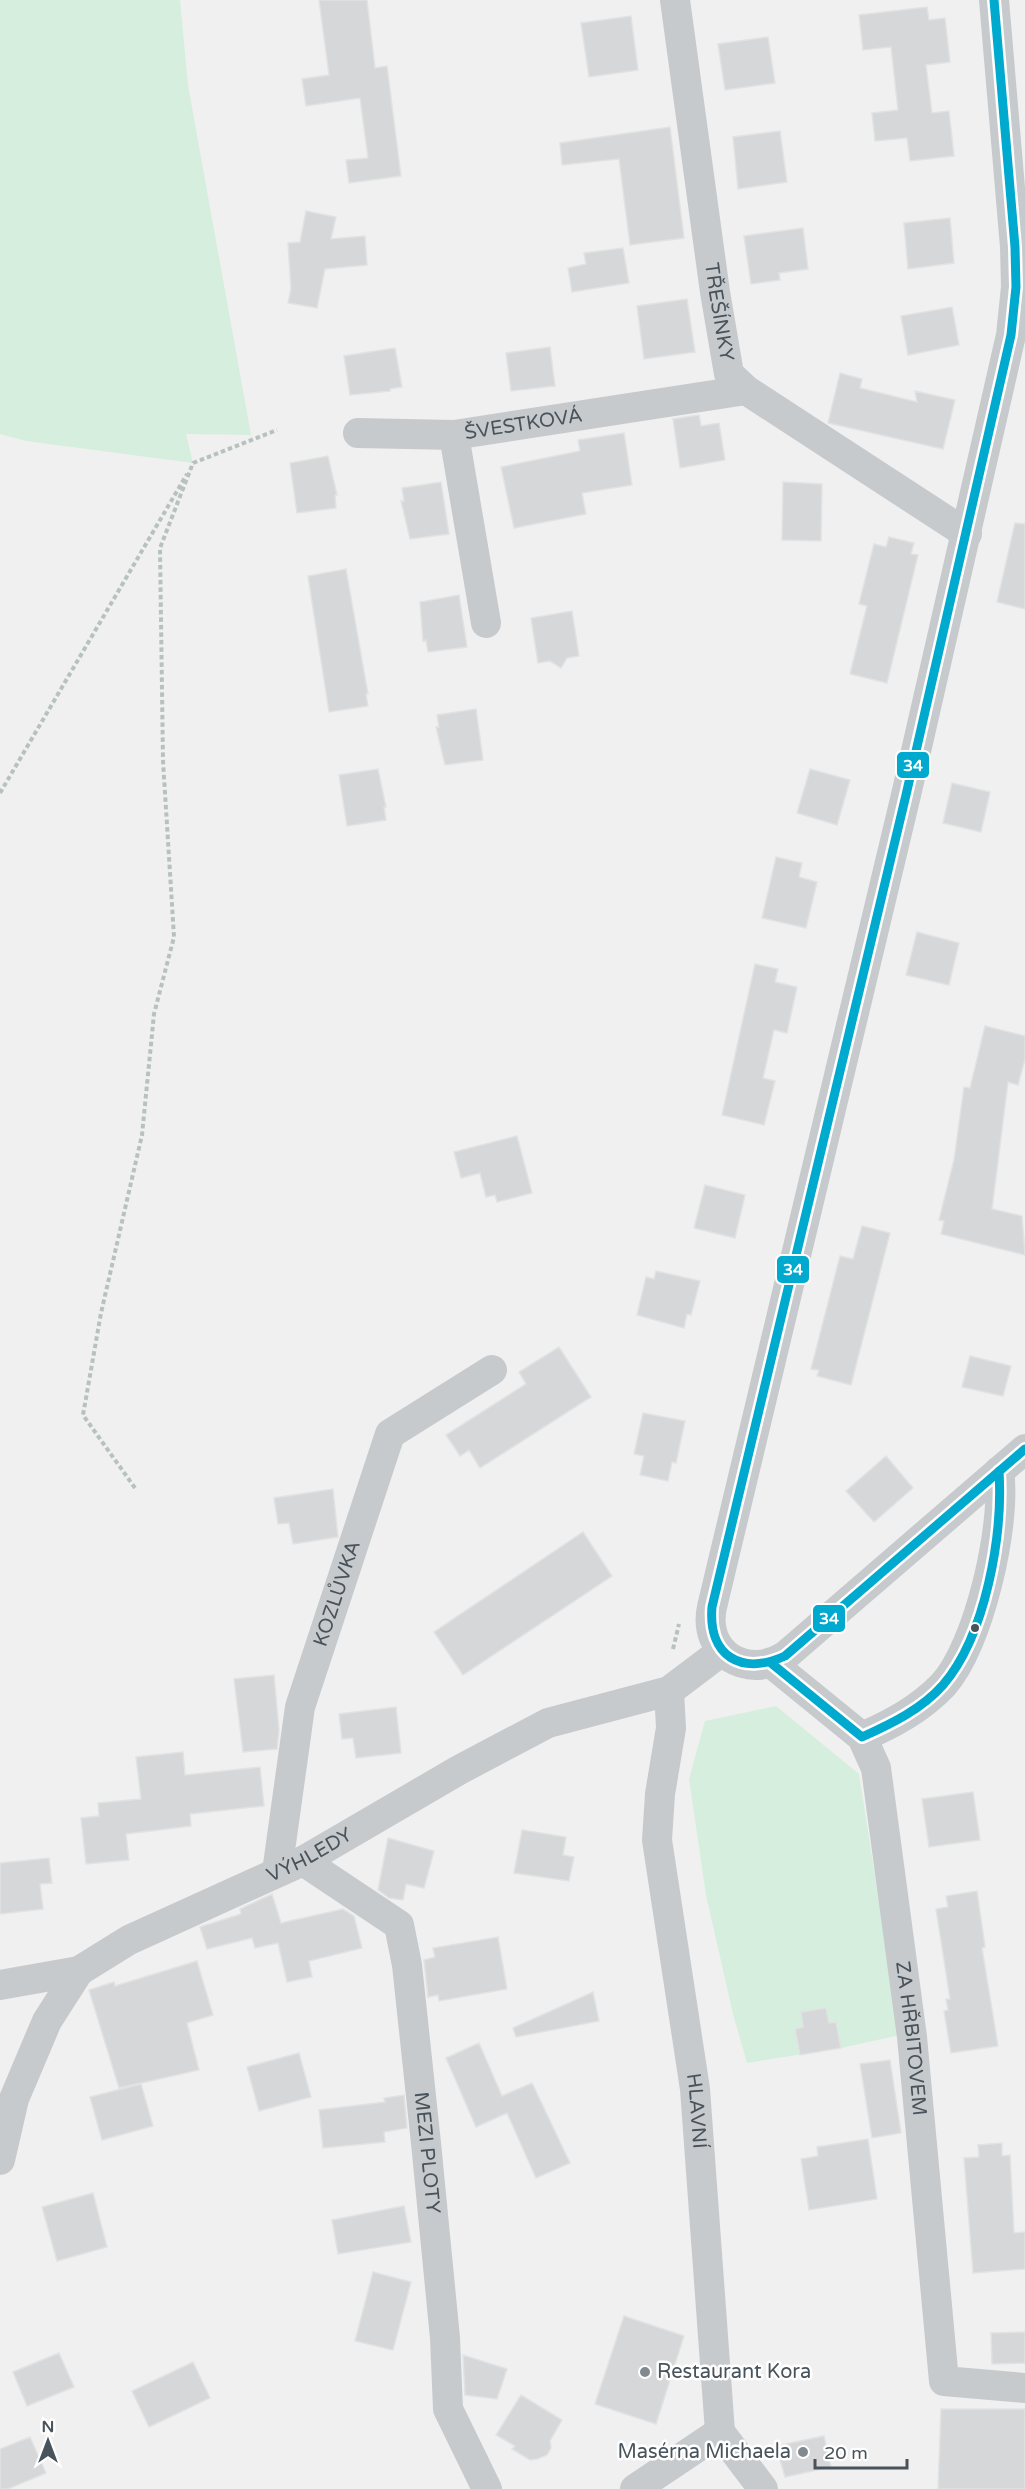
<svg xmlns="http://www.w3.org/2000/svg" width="1025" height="2489" font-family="'Varela Round',sans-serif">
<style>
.green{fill:#d6eede}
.building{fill:#d6d7d8;stroke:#e1e2e3;stroke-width:1.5}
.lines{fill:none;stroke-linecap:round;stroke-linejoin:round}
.path{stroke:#b7c2be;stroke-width:4;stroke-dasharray:4.5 3;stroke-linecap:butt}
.minor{stroke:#c7cacc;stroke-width:30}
.bus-1-casing{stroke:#fff;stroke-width:14}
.bus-1{stroke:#00a9ce;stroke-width:9}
.bus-dot{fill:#48535b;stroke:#fff;stroke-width:2}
.poi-dot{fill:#838a8f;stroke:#fff;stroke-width:2}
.labels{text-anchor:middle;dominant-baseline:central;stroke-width:5;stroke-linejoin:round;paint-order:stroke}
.street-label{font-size:20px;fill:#48535b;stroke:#fff}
.poi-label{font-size:20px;fill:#48535b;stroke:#fff;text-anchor:start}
.line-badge{stroke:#fff;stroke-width:2}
.badge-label{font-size:16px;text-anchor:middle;font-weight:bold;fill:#fff}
</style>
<rect width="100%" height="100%" fill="#f0f0f0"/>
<path class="green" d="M0 0H180L188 85 251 435 186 434 193 463 26 441 0 434Z
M776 1706 859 1774 900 2035 841 2048 747 2063 733 2014 706 1895 689 1779 705 1721Z"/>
<path class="building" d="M319 0H367L375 68 387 66 401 176 349 183 346 160 368 158 360 98 306 106 302 79 329 75Z
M927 7 929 20 945 18 950 62 926 65 932 113 949 111 954 156 910 161 907 138 875 141 872 113 898 110 891 47 863 50 859 15Z
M631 16 638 70 589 77 581 23Z
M768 37 775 83 725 90 718 44Z
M670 127 684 238 630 245 619 159 562 165 560 143Z
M780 131 787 182 738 189 733 137Z
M306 211 336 217 331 239 365 236 367 265 325 269 317 308 288 303 291 289 288 243 300 242Z
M950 218 954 263 908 269 904 223Z
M803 228 808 269 779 273 780 280 751 284 744 236Z
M623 248 629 283 572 292 568 268 586 264 584 253Z
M687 299 695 352 644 359 637 306Z
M952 307 959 345 908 355 901 316Z
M550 347 555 386 511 391 506 353Z
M395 348 402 387 390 389V391L350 395 344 356Z
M840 373 862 379 860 388 917 402 915 391 955 400 943 449 828 423Z
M699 415 701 426 719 423 725 460 680 468 673 419Z
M624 433 632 485 582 493 586 514 514 528 501 467 580 451 578 440Z
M328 456 337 495H335L336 508 297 513 290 463Z
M441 482 449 534 410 539 401 501H404L402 488Z
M783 482 822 484 821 541 782 540Z
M1015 523 1025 524V609L997 602Z
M889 537 914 543 911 554 918 555 887 683 850 674 867 606 859 604 874 544 886 547Z
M346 569 368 694H366L368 706 329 712 308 576Z
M459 595 467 647 428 652 426 640 423 641 420 602Z
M572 611 579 656 567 658 561 668 550 661 538 663 531 618Z
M476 709 483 760 445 765 436 727H439L437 715Z
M378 769 386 807H384L386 820 347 826 339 775Z
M810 769 850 780 837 825 797 813Z
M952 783 990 792 981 832 943 823Z
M776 857 802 863 799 877 817 882 806 928 762 918Z
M917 932 959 943 949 985 906 975Z
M755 964 778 969 775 982 797 987 787 1033 774 1030 763 1078 775 1081 764 1125 722 1115Z
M985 1026 1025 1036V1059L1018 1085 1008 1082 992 1209 1022 1216 1025 1255 941 1234 944 1221 939 1220 954 1160 964 1087 970 1088Z
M517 1136 532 1193 497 1202 495 1195 486 1197 480 1173 461 1178 454 1152Z
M705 1185 745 1195 735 1238 694 1228Z
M862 1226 890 1233 851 1385 817 1376 819 1370 811 1369 840 1256 853 1259Z
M656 1271 700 1281 691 1315 687 1314 684 1328 637 1315 646 1277 654 1279Z
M559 1347 591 1397 480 1468 469 1450 460 1456 446 1435 526 1384 519 1372Z
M970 1356 1011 1366 1003 1396 962 1387Z
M643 1413 685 1421 676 1463 672 1462 668 1481 640 1475 644 1456 634 1454Z
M886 1456 913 1488 874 1522 846 1491Z
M333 1489 338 1537 293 1544 289 1523 278 1524 274 1498Z
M583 1532 612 1576 463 1675 434 1632Z
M274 1675 279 1730 277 1749 243 1752 234 1679Z
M396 1707 401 1753 356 1758 353 1738 342 1739 339 1714Z
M183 1752 185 1775 260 1767 264 1806 190 1814 191 1826 126 1834 129 1860 86 1864 81 1818 99 1816 98 1803 141 1799 136 1757Z
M973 1792 980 1840 929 1847 922 1799Z
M522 1830 566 1837 563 1855 574 1857 569 1881 514 1873Z
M388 1838 434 1851 424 1888 406 1884 403 1900 389 1898 378 1890Z
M49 1858 52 1883 40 1884 43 1909 0 1914V1863Z
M977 1891 985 1947 982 1948 998 2046 951 2053 944 2011 948 2010 946 1999H950L936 1909 948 1907 946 1896Z
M272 1894 281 1923 343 1909 354 1916 362 1948 309 1961 312 1977 287 1982 278 1943 255 1948 252 1938 207 1949 200 1927 241 1914 240 1909Z
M498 1937 507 1989 439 2001 438 1995 428 1997 424 1960 435 1957 433 1948Z
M197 1961 213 2015 187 2023 199 2070 119 2088 89 1990 114 1982 115 1986Z
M593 1992 599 2021 516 2037 513 2028Z
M826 2008 829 2023 836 2022 841 2048 800 2055 795 2029 803 2027 801 2012Z
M479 2043 502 2096 532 2083 570 2163 536 2178 507 2113 476 2127 446 2058Z
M299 2053 311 2097 259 2111 247 2067Z
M890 2060 901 2133 872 2138 860 2064Z
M141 2084 153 2126 102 2140 90 2097Z
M404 2095 407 2128 384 2132 385 2142 323 2148 319 2110 385 2102 384 2098Z
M868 2139 877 2199 809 2210 801 2159 818 2156 817 2147Z
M1002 2143V2156L1010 2155 1014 2233 1025 2232V2269L973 2273 964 2158 979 2157 978 2145Z
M93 2193 107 2247 57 2261 42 2207Z
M404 2206 411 2242 338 2254 332 2220Z
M373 2272 411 2282 393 2350 355 2341Z
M624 2316 684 2336 656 2424 595 2404Z
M1025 2332V2363L992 2364 991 2333Z
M59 2353 74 2387 27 2406 13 2372Z
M463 2355 507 2369 497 2399 465 2395Z
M193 2362 210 2398 149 2427 132 2391Z
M521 2395 562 2420 550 2441 551 2448 547 2455 537 2459 530 2460 512 2449 515 2446 496 2435Z
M941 2409H1025V2489H938Z
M824 2436 831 2467 785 2477 776 2446Z
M30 2437 46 2473 8 2489H0V2449Z"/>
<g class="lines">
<path class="path" d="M0 793 187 474
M135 1488 83 1415 101 1313 142 1135 154 1014 174 937 163 761 160 548 193 463 277 430
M673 1649 679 1624"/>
<g class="minor">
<path id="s1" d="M675 0 715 292 729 374 746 390 967 534"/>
<path d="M994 0 1015 247 1016 287 1011 335 906 795 712 1607C702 1653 747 1680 785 1656L1025 1449"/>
<path d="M358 433 454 435"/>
<path id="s2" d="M486 623 454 435 746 390"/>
<path id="s3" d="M771 1663 862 1737 876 1768 912 2037 944 2381 1025 2388"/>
<path id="s4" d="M669 1691 671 1728 660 1794 657 1840 695 2089 720 2432"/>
<path d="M862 1737C892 1724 920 1709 943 1685 979 1646 1007 1523 999 1471"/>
<path id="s5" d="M303 1861 399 1925 407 1965 426 2143 445 2338 448 2409 487 2489"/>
<path id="s6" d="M277 1872 300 1707 390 1434 492 1370"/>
<path d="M0 1985 79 1971"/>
<path id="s7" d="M0 2160 14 2099 47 2021 79 1971 129 1940 303 1861 459 1770 548 1723 669 1691 722 1651"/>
<path d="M720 2432 763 2489"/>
<path d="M635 2489 720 2432"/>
</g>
<defs>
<path id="bus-1" d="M994 0 1015 247 1016 287 1011 335 906 795 712 1607C708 1656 741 1676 785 1656L1025 1449
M771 1663 862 1737C891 1724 922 1709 943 1685 986 1635 1003 1535 999 1471"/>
</defs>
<use href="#bus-1" class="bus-1-casing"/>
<use href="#bus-1" class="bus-1"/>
</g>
<circle class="bus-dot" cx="975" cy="1628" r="5"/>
<g class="poi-dot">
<circle cx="645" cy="2372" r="6"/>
<circle cx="803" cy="2452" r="6"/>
</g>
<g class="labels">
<g class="street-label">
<text stroke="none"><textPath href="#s1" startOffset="315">TŘEŠÍNKY</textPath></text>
<text stroke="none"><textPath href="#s2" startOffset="261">ŠVESTKOVÁ</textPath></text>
<text stroke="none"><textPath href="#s6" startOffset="286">KOZLŮVKA</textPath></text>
<text stroke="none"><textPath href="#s7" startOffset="465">VÝHLEDY</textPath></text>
<text stroke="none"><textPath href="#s3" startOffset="424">ZA HŘBITOVEM</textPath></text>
<text stroke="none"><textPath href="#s4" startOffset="424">HLAVNÍ</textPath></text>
<text stroke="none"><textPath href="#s5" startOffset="345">MEZI PLOTY</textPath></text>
</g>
<g class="poi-label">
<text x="657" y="2372">Restaurant Kora</text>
<text x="791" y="2452" text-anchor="end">Masérna Michaela</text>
</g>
</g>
<g class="line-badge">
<rect x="896" y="751" width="34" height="28" rx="6" fill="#00a9ce"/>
<rect x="776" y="1255" width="34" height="29" rx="6" fill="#00a9ce"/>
<rect x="812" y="1604" width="34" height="29" rx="6" fill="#00a9ce"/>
</g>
<g class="badge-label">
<text x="913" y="771">34</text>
<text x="793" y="1275">34</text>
<text x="829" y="1624">34</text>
</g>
<g transform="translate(48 2441)" stroke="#ffffff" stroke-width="4.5" paint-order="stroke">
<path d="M0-4.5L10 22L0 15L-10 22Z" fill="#48535b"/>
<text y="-9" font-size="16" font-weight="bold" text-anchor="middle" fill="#48535b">N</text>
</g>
<path d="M815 2459v9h92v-9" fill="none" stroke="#48535b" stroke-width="3"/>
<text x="824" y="2459" font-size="18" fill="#48535b" stroke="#ffffff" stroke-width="4.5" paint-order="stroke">20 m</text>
</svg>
